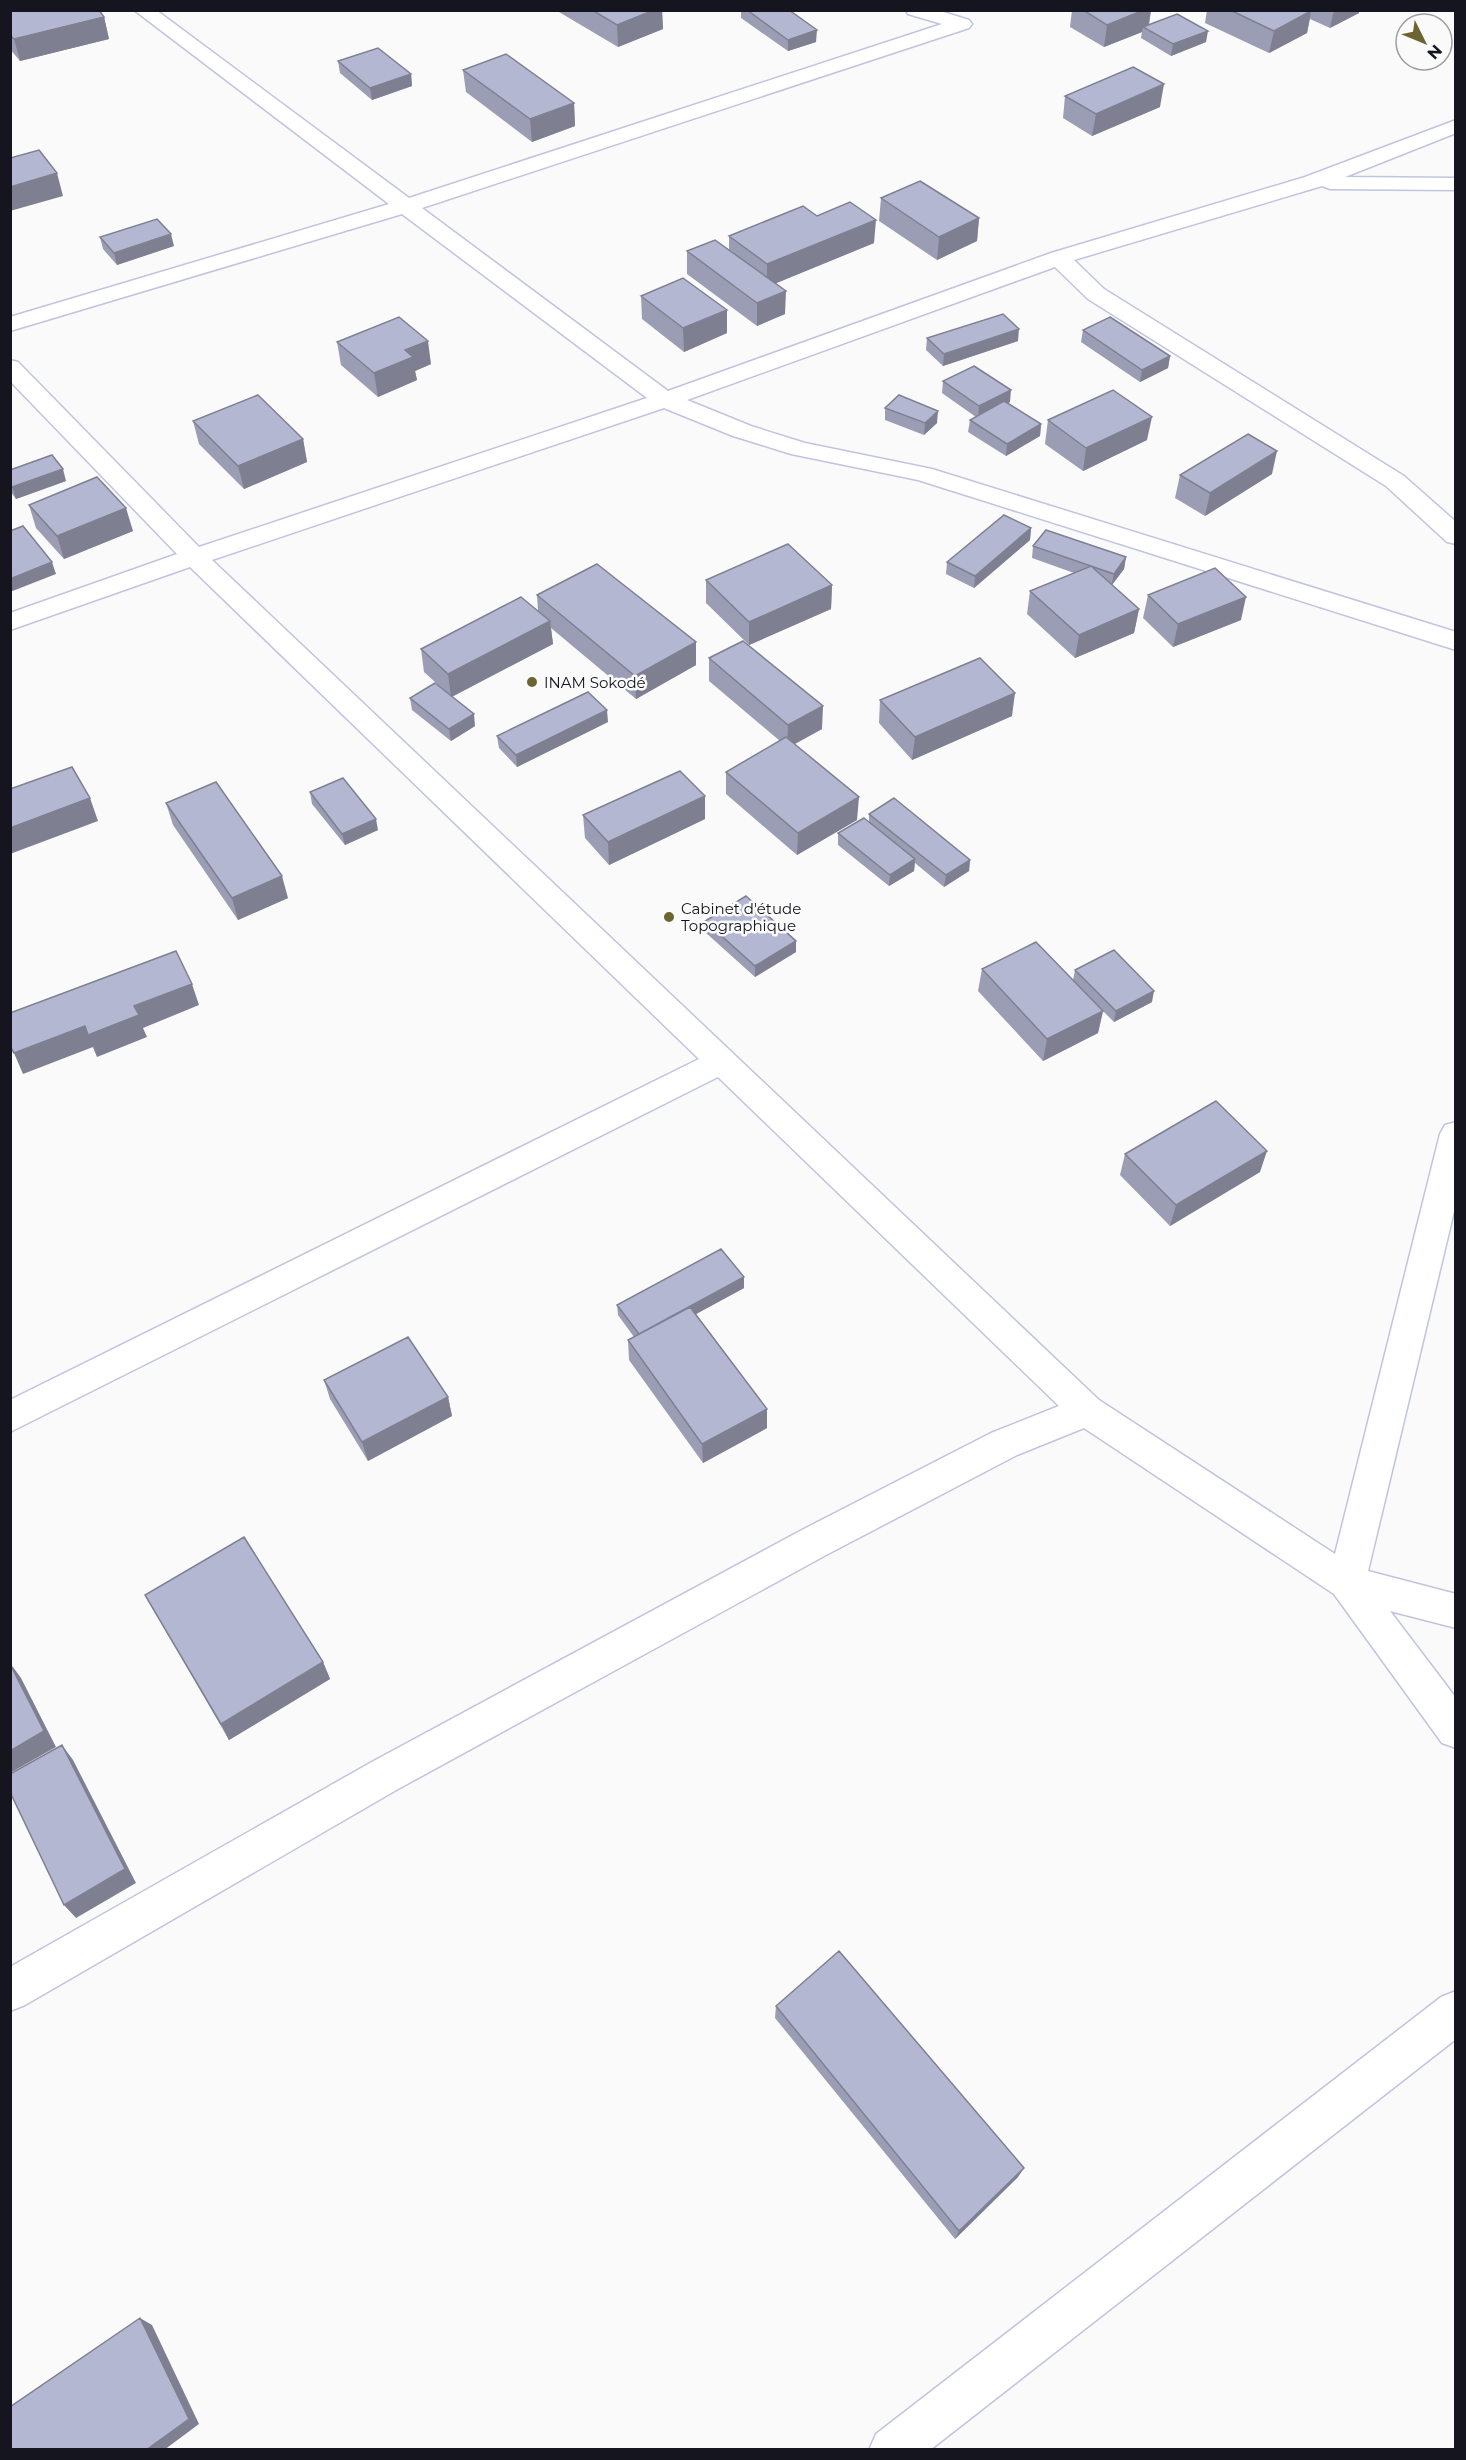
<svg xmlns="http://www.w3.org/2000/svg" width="1466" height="2460" font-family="Montserrat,sans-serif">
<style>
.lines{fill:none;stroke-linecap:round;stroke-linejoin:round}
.minor-casing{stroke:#c1c4de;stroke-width:3}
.minor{fill:#fff;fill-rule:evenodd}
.wall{fill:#9b9db4}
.shaded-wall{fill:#7e8092}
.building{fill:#b4b7d1;stroke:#7e8092;stroke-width:1.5}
.poi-dot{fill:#6d6531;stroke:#fafafa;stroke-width:2}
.labels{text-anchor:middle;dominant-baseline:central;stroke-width:5;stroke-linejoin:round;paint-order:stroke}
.poi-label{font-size:15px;fill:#14151e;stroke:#fafafa;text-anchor:start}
</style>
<rect width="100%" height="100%" fill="#fafafa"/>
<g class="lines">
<defs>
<path id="minor" d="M134 10H156L409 198 942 24 908 14 906 10H937L969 20 972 24 969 28 422 208 668 391 1051 253 1305 177 1456 120V133L1345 177 1456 178V190L1330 189 1322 186 1074 260 1104 289 1404 476 1456 522V544L1447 542 1386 486 1088 299 1055 267 687 400 751 426 805 443 932 469 1456 632V650L918 480 791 454 733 436 664 408 212 560 1099 1400 1335 1554 1440 1134 1445 1125 1456 1122V1203L1368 1571 1456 1594V1628L1390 1611 1456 1698V1748L1442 1743 1334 1594 1084 1428 1017 1455 826 1555 398 1789 25 2005 10 2011V1967L370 1763 800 1531 991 1433 1059 1406 718 1077 10 1432V1400L699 1059 190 567 10 630V613L177 554 10 381V360L18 362 199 547 647 398 402 214 10 331V317L389 204Z
M1456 1991V2039L930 2450H869L876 2434 1441 1997Z"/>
</defs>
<use href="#minor" class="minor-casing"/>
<use href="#minor" class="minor"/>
</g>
<path class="wall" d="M10 10 104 17 109 39 20 61 10 49Z
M559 10H662L663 29 618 47 559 12Z
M741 10H789L816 42 788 51 741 18Z
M1072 10H1151L1149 24 1206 42 1171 56 1141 38 1142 32 1104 47 1070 27Z
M1207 10H1359V13L1330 28 1310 19 1307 33 1269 53 1205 23Z
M338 61 411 74 412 86 372 100 340 73Z
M463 70 574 103 575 126 532 142 466 92Z
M1065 96 1160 107 1092 136 1063 118Z
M881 198 979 218 977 241 937 260 879 221Z
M817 216 874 243 776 283 785 314 757 326 687 274V251L729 250V236Z
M100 237 174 246 117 265 103 249Z
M641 296 727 333 684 352 642 319Z
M1083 330 1170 356 1168 368 1140 382 1081 342Z
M927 338 1018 341 943 366 926 350Z
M337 342 431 364 415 371 417 380 378 397 341 365Z
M943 381 1010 402 1008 403 1041 424 1040 436 1006 456 968 432 970 420 976 417 942 393Z
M885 408 937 423 924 435 885 420Z
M1048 420 1147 440 1083 471 1045 444Z
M193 421 303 439 307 462 244 489 199 444Z
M10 470 66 481 16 499 10 491Z
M1272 474 1205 516 1175 498 1180 475Z
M29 505 133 531 64 559 36 528Z
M1031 528 1030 540 974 588 946 574 947 562Z
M1033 546 1126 557 1124 569 1112 585 1139 609 1134 633 1075 658 1027 614 1030 591 1074 573 1032 558Z
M706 580 832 585 831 609 749 645 706 603Z
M537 595 696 642V665L636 699 551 628 553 644 452 697 475 726 451 741 412 710 410 698 446 692 424 672 421 649 538 611Z
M1148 595 1241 620 1173 647 1143 618Z
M709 658 822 729 795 744 857 820 797 855 726 794V772L780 741 709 681Z
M880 700 1012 716 912 760 879 723Z
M608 722 517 767 499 748 497 736Z
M310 792 378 830 345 845 312 804Z
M705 796V819L609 865 585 838 583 815Z
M166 803 288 898 238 920 173 825Z
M869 814 970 860 969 871 944 887 915 863 914 871 889 886 838 845V833L869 821Z
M705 921 796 941V952L755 977 705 932Z
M982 969 1073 980 1075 970 1152 1002 1114 1022 1103 1011 1098 1033 1043 1061 978 991Z
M1125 1154 1260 1172 1170 1226 1120 1175Z
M744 1277V1288L696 1314 767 1409V1428L703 1463 629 1360 628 1340 634 1337 618 1315 617 1305Z
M324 1380 448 1397 452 1416 368 1461 330 1399Z
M145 1595 323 1662 330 1679 229 1740Z
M776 2006 1018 2177 955 2239 775 2018Z"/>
<path class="shaded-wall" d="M654 10H662L663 29 618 47 617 25Z
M1144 10H1151L1148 30 1143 27 1142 32 1104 47 1107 25Z
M1334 10H1359V13L1330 28Z
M1311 11 1307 33 1269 53 1274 31Z
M104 17 109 39 20 61 14 39Z
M817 30 816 42 788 51V40Z
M1208 31 1206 42 1171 56 1173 44Z
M411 74 412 86 372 100 370 88Z
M1164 84 1160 107 1092 136 1096 114Z
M574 103 575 126 532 142 530 119Z
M57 173 63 196 10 211V187Z
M979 218 977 241 937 260 939 237Z
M876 220 874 243 767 287V264Z
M171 234 174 246 117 265 114 253Z
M786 291 785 314 757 326V303Z
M727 310V333L684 352 683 328Z
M1019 329 1018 341 943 366 944 354Z
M428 341 431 364 415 371 417 380 378 397 374 373 405 350Z
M1170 356 1168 368 1140 382 1142 370Z
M1011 390 1010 402 978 418 979 406Z
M938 411 937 423 924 435 925 423Z
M1152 417 1147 440 1083 471 1086 448Z
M1041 424 1040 436 1006 456 1007 444Z
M303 439 307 462 244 489 238 466Z
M1277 451 1272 474 1205 516 1210 493Z
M63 469 66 481 16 499 12 487Z
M126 508 133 531 64 559 57 536Z
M1031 528 1030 540 974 588 975 576Z
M1126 557 1124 569 1111 586 1114 574Z
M52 562 56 574 10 592V579Z
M832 585 831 609 749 645V622Z
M1246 597 1241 620 1173 647 1178 624Z
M1139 609 1134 633 1075 658 1079 635Z
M550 621 553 644 451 697 448 674Z
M696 642V665L636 699 635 676Z
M1015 693 1012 716 912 760 915 737Z
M823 706 822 729 787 748 788 725Z
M607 710 608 722 517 767 516 755Z
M474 714 475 726 451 741 449 729Z
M705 796V819L609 865 608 842Z
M859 797 857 820 797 855 798 833Z
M90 798 98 821 10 854V828Z
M376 819 378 830 345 845 342 834Z
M915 859 914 871 889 886 890 875Z
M970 860 969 871 944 887 946 875Z
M282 876 288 898 238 920 232 898Z
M796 941V952L755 977V966Z
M192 984 199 1005 143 1028 147 1037 97 1057 88 1035 134 1006Z
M1154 991 1152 1002 1114 1022 1116 1011Z
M1103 1011 1098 1033 1043 1061 1047 1039Z
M85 1026 93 1047 23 1074 14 1053Z
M1267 1151 1260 1172 1170 1226 1176 1205Z
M744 1277V1288L639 1345V1334Z
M448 1397 452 1416 368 1461 362 1442Z
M767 1409V1428L703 1463 702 1444Z
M323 1662 330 1679 229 1740 221 1724Z
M10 1663 21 1678 56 1747 10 1773Z
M62 1745 73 1760 136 1883 76 1918 64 1905Z
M1024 2168 1018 2177 955 2239 959 2231Z
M140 2318 152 2325 199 2424 164 2450H146Z"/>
<path class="building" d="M10 10H99L104 17 14 39 10 35Z
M592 10H654L617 25Z
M747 10H789L817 30 788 40Z
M1083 10H1144L1107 25Z
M1230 10H1310L1311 11 1274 31Z
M1177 14 1208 31 1173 44 1143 27Z
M378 48 411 74 370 88 338 61Z
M506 54 574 103 530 119 463 70Z
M1133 67 1164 84 1096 114 1065 96Z
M39 150 57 173 10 187V158Z
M920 181 979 218 939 237 881 198Z
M850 202 876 220 767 264 729 236 803 206 817 216Z
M157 219 171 234 114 253 100 237Z
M715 240 786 291 757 303 687 251Z
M683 278 727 310 683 328 641 296Z
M1003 314 1019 329 944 354 927 338Z
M399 317 428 341 405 350 413 357 374 373 337 342Z
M1110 317 1170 356 1142 370 1083 330Z
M974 366 1011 390 979 406 943 381Z
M1113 390 1152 417 1086 448 1048 420Z
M258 395 303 439 238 466 193 421Z
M899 395 938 411 925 423 885 408Z
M1004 401 1041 424 1007 444 970 420Z
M1248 434 1277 451 1210 493 1180 475Z
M52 455 63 469 12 487 10 484V470Z
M97 477 126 508 57 536 29 505Z
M1004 515 1031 528 975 576 947 562Z
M23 526 52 562 10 579V531Z
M1046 530 1126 557 1114 574 1033 546Z
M788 544 832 585 749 622 706 580Z
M597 564 696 642 635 676 537 595Z
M1091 566 1139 609 1079 635 1030 591Z
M1215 568 1246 597 1178 624 1148 595Z
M521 597 550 621 448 674 421 649Z
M743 641 823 706 788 725 709 658Z
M980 658 1015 693 915 737 880 700Z
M435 683 474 714 449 729 410 698Z
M588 692 607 710 516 755 497 736Z
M786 737 859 797 798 833 726 772Z
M72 767 90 798 10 828V789Z
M680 771 705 796 608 842 583 815Z
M343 778 376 819 342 834 310 792Z
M216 782 282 876 232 898 166 803Z
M894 798 970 860 946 875 869 814Z
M864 818 915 859 890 875 838 833Z
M746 896 796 941 755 966 705 921Z
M1036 942 1103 1011 1047 1039 982 969Z
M1114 950 1154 991 1116 1011 1075 970Z
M176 951 192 984 134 1006 139 1015 88 1035 85 1026 14 1053 10 1046V1013Z
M1216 1101 1267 1151 1176 1205 1125 1154Z
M721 1249 744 1277 639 1334 617 1305Z
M690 1307 767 1409 702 1444 628 1340Z
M408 1337 448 1397 362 1442 324 1380Z
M244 1537 323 1662 221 1724 145 1595Z
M10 1664 44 1731 10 1751Z
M62 1745 125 1869 64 1905 10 1792V1774Z
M839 1951 1024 2168 959 2231 776 2006Z
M140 2318 189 2419 146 2450H10V2407Z"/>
<g class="poi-dot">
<circle cx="532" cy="682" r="6"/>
<circle cx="669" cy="917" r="6"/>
</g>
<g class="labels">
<g class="poi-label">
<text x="544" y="682">INAM Sokodé</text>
<text x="681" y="908">Cabinet d'étude<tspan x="681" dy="17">Topographique</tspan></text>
</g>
</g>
<rect width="1466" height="2460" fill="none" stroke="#14151e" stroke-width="24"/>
<g transform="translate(1424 42) rotate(133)"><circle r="28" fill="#fafafa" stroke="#9e9ea2" stroke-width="1.5"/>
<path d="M0-4.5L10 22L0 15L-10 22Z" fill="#6d6531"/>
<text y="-9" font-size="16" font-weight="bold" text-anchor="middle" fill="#14151e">N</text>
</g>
</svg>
